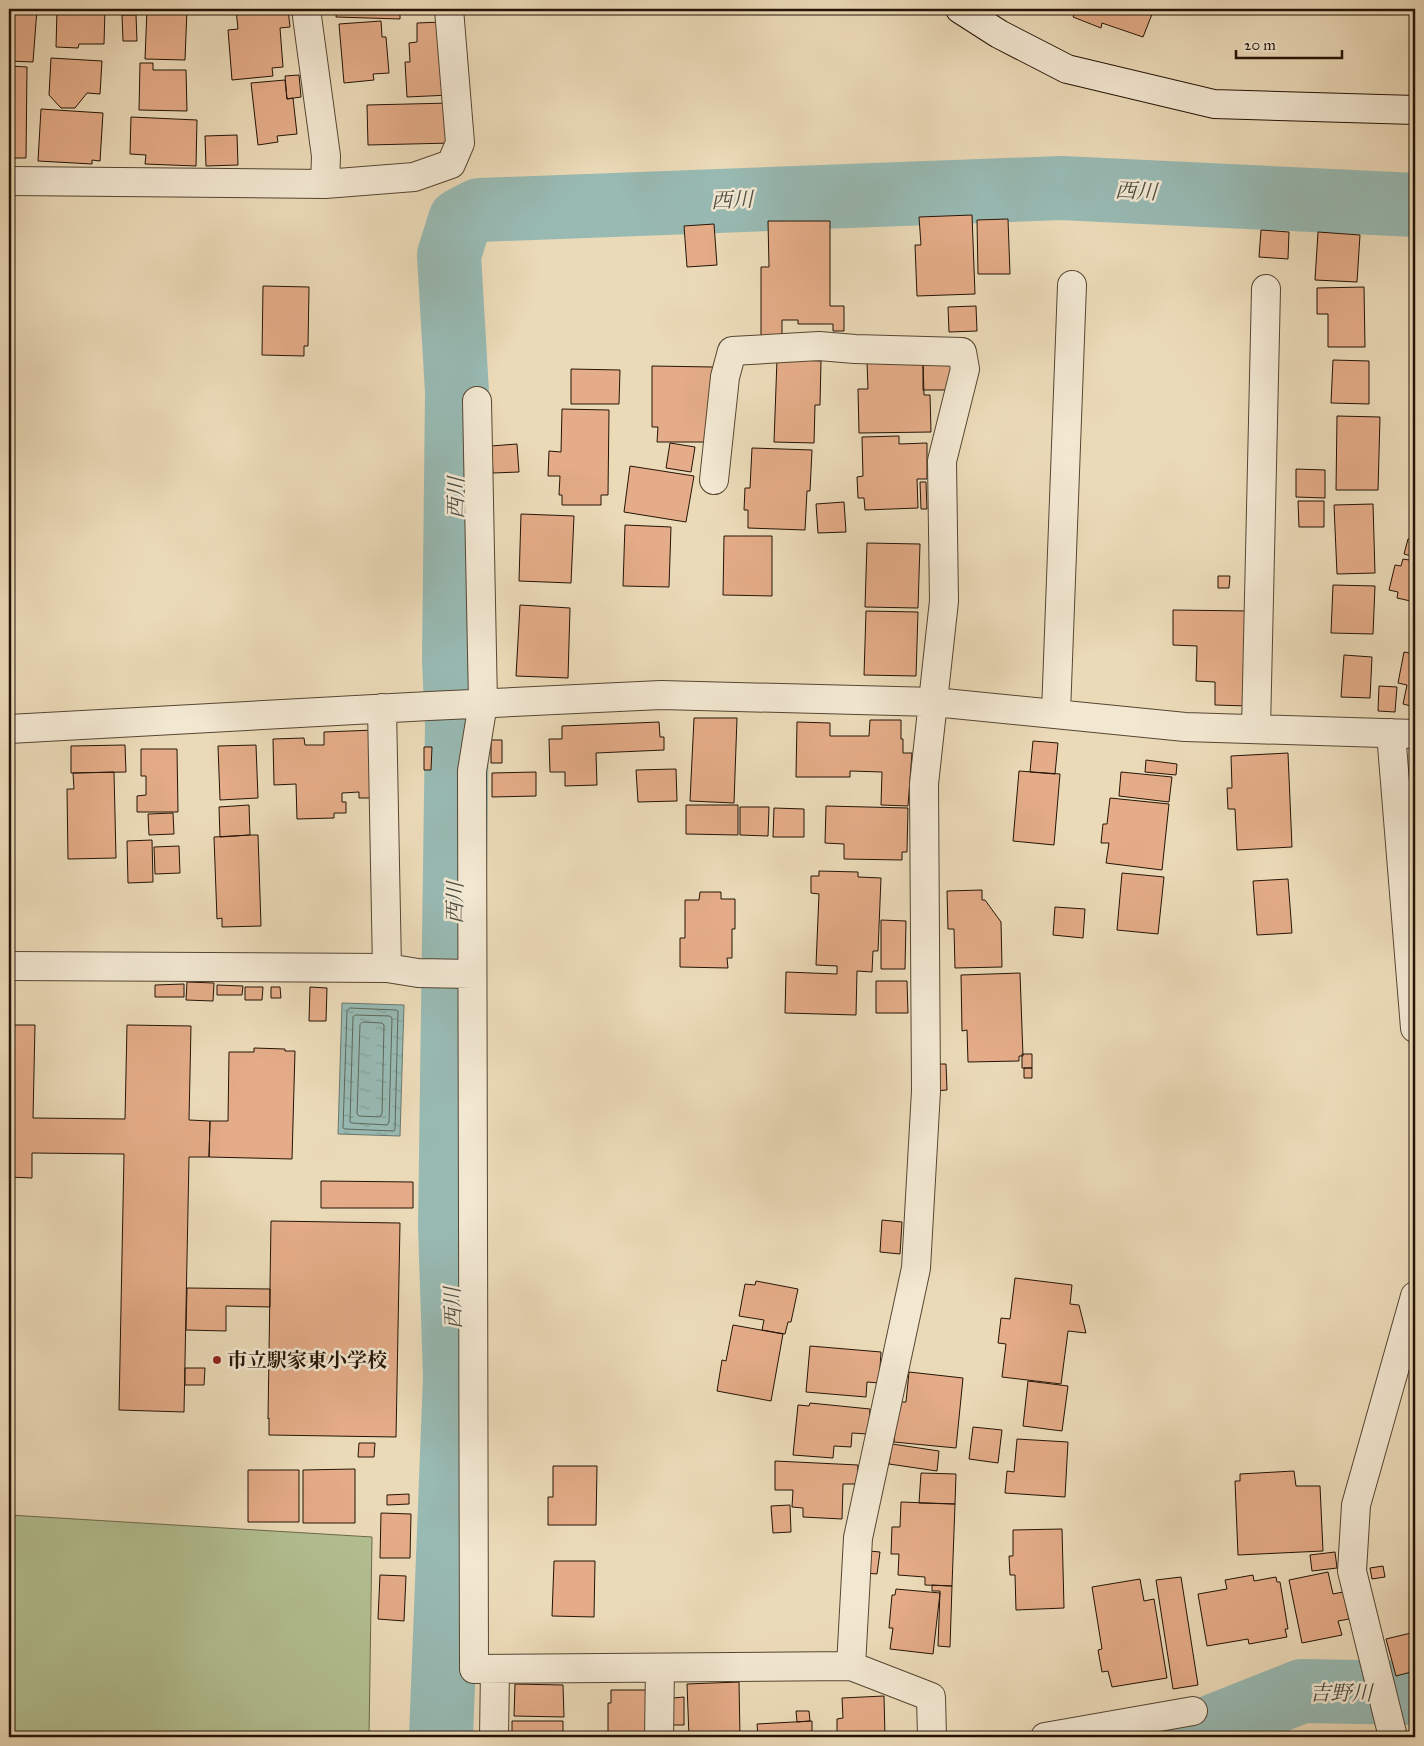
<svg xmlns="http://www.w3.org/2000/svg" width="1424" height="1746" font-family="'IM FELL Great Primer','Noto Serif JP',serif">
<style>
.pitch{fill:#b3c092;stroke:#6c6a4c}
.water{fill:url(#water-ripples);stroke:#6a786e}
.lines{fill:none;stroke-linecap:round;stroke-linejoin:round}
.shore{stroke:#5e675c;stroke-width:1}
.river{stroke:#98bab3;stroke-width:64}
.building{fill:#e4ac88;stroke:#251406}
.street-casing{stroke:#564632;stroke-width:30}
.secondary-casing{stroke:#251406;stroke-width:30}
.street{stroke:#f2e7d1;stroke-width:28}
.secondary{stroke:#f2e7d1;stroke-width:28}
.poi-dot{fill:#8f2418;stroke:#f2e7d1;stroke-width:2}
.labels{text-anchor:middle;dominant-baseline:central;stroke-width:5;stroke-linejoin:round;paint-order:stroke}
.poi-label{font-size:20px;font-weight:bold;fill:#251406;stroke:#f2e7d1;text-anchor:start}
.water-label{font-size:21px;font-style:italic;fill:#4d4e43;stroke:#f2e7d1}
</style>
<defs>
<pattern id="water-ripples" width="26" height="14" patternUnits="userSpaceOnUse" patternTransform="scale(1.25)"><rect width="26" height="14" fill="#98bab3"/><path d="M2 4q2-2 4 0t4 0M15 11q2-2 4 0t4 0" fill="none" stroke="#839f98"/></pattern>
</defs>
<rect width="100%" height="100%" fill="#ebdab8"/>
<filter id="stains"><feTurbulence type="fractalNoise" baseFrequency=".004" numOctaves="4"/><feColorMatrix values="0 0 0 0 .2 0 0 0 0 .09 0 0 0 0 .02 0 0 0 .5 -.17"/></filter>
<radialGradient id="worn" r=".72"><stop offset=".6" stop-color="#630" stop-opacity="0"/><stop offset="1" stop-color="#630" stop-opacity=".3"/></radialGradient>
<path class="pitch" d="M9 1515 372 1537 369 1737H9Z"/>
<path class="water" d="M342 1003 404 1005 400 1136 338 1134Z"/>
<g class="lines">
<path class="shore" d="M350 1008 396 1010 398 1011 395 1129 394 1131 345 1129 343 1128 347 1011Z
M356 1015 390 1016 392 1018 389 1122 387 1125 352 1123 350 1122 353 1017Z
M363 1022 382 1023 384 1025 382 1114 380 1117 359 1116 357 1114 360 1025Z"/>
<path class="river" d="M441 1737 455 1377 450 1226 457 725 454 660 457 392 449 255 460 220 479 210 1061 188 1415 205
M1186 1737 1302 1691 1415 1693"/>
</g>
<path class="building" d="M9 9H37L33 62 9 61Z
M57 9H105L104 44H79L78 48 56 47Z
M147 9H187L185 60 145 59Z
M236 9H288L290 27 280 28 283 67 272 68 273 76 232 80 228 30 238 29Z
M337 9H400V19L336 17Z
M1076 9H1154L1143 37 1102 23 1101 28 1073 17Z
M122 15H136L137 41H123Z
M381 21 382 37H386L389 73 373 74 374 80 344 83 339 24Z
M442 22 450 95 407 97 405 62H410L409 43 417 42V23Z
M51 58 102 61 100 94 87 93 75 108H61L49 95Z
M140 63H153V70H186L187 111 139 110Z
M9 66 27 67 26 158H9Z
M299 75 301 97 287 99 285 76Z
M285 80 287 99 293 98 297 134 277 136 278 142 258 145 251 83Z
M451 103 452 143 368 145 367 105Z
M41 109 103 113 100 161 92 160V164L38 161Z
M131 117 197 120 196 166 145 164 146 155 130 154Z
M237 135 238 165 206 166 205 136Z
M972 215 975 294 917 296 915 245H921L919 217Z
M1008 219 1010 274H978L977 220Z
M768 221H830V306H844V331H833V324H798V320H782V336H761V267H769Z
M714 224 717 265 687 267 684 226Z
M1261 230 1289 232 1288 259 1259 257Z
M1318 232 1360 235 1357 282 1315 280Z
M263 286 309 287 308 346H304V356L262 355Z
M1364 287 1365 347H1328V314H1317V288Z
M976 306 977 331 949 332 948 307Z
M777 359 821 361 820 405H815L814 443 774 442Z
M951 360 957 369 950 390H923V361Z
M1333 360 1369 361V404L1331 403Z
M923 361 924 395H930L931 432 859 433 858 389H868L867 362Z
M652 366 713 367 714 442H657L658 427H652Z
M571 369 620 370 619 404H571Z
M562 409 609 410 608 495H601V505H562V495H559L560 476H548L549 451 561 452Z
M1337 416 1380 417 1378 490H1336Z
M899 436V444L927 443V479H917L918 508 865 510 864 498H858L857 477 863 476 862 437Z
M670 443 695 447 691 472 666 468Z
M517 444 519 472 493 473 491 446Z
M752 448 812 450 810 491H807L805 530 748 528V510H744L745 488H750Z
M630 466 694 476 686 522 624 512Z
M1296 469 1325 470V498L1296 497Z
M920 482H926L927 509H921Z
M1298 501H1324V527H1299Z
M844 502 846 532 818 533 816 504Z
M1373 504 1375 573 1337 574 1334 505Z
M521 514 574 516 571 583 519 581Z
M625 525 671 527 669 587 623 586Z
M724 536H772V596L723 595Z
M1408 539 1415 540V557L1404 554Z
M867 543 920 544 918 608 865 607Z
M1403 559 1415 561V602L1397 598 1398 592 1389 590 1395 565 1401 566Z
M1218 576H1230L1229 588H1218Z
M1333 585 1375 586 1373 634 1331 633Z
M520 605 570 608 568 678 516 676Z
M1173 610 1249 611 1248 706 1215 705V682L1196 681 1197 646 1173 645Z
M866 611 918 612 916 676 864 675Z
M1404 652 1415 654V707L1403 704 1407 685 1398 683Z
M1344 655 1372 657 1370 698 1341 697Z
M1379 686 1397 687 1395 712 1378 711Z
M694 718H737L734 803 690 801Z
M870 720H901V739H903V753H912L908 806 881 805 882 772 850 771V777H796L797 722 830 723V736H869Z
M659 722 660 737H664V750L596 753 597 785 565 786V772H550L549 739H562V726Z
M375 730 378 798H359V792L342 793V802H346V813H334V818L297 819 296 784 274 785 273 739 304 738 305 745H324V732Z
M491 740H502V763H491Z
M1033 741 1058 743 1055 774 1030 772Z
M125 745 126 772 71 773V746Z
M256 745 258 798 220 800 218 746Z
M424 747H432L431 770H424Z
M141 749H177L178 812H137V796L146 795V776H141Z
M1288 753 1292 847 1237 850 1235 809H1228L1227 788H1232L1231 756Z
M1146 760 1177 764 1176 775 1145 772Z
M676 769 677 801 638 802 636 770Z
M1019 771 1060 774 1054 845 1013 841Z
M114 772 116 858 68 859 67 789H74L73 773Z
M536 772V796L492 797V773Z
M1121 772 1172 777 1169 802 1119 796Z
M1110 798 1169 804 1162 870 1106 863 1109 843H1101L1103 824H1107Z
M249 805 250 835 220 837 219 807Z
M686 805H738V835L686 834Z
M826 806 908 808 907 852H902V860L844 859V844L825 843Z
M740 807H769L768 836 740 835Z
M774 808 804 809V837H773Z
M173 813 174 834 149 835 148 814Z
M250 835H258L261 926 222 927V918L217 919 214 837Z
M152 840 153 882 128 883 127 841Z
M179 846 180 873 155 874 154 847Z
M819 871 858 872V877L881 878 878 951H873L872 972 857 971 856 1015 785 1013 786 972 837 974V966L816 965 819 894 811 893V876H819Z
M1122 873 1164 877 1158 934 1117 930Z
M1288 879 1292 933 1257 935 1253 881Z
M982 890V900H985L1001 922 1002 967 955 968 954 929H948L947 891Z
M700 892H721V899H735V929H732V958H727L728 968 680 967V938H685V900H699Z
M1055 907 1085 909 1083 938 1053 935Z
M881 920 906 921 905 969H881Z
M1020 973 1023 1056H1019V1061L968 1062 967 1030 962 1031 961 975Z
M876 981H907L908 1013H876Z
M187 982 214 983 213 1001 186 1000Z
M184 984V997H155V985Z
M217 985 243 986 242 995H217Z
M245 987H263L262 1000H245Z
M271 987H280L281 998H271Z
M310 987 327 988 326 1021H309Z
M9 1025H35L33 1118 125 1119 127 1025 191 1026 189 1120 210 1121 209 1157H189L184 1412 119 1410 124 1154 32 1153V1178L9 1177Z
M254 1048 285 1049V1051H295L292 1159 209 1157 210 1121H228L229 1052H254Z
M1022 1054H1032V1068H1022Z
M933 1064H946L947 1090 934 1091Z
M1024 1068H1032V1078H1024Z
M321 1181 413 1182V1208H321Z
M882 1220 902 1222 900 1254 880 1252Z
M271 1221 400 1223 396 1437 269 1435V1418L268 1419Z
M1015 1278 1072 1285 1070 1304 1079 1305 1086 1333 1068 1331 1061 1384 1002 1377 1006 1344 998 1343 1001 1318 1010 1319Z
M756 1281 798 1289 791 1322H788L785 1334 762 1330 764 1320 739 1316 745 1284 755 1285Z
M187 1288 270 1289V1307L226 1306V1331L186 1330Z
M733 1325 783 1334 771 1401 717 1391 722 1360 726 1361Z
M810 1346 881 1352 879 1383 867 1382 866 1397 806 1392Z
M185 1368H205L204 1385H185Z
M909 1372 963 1378 956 1448 894 1442 898 1402H906Z
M1028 1381 1068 1386 1062 1431 1023 1426Z
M810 1403 870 1409 868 1434 852 1433 851 1447 834 1446 833 1458 793 1455 798 1405 809 1406Z
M973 1427 1002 1430 998 1463 969 1459Z
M1017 1439 1068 1442 1065 1497 1005 1493 1007 1471 1014 1472Z
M359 1443H375L374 1457H358Z
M892 1444 939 1451 937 1471 889 1464Z
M775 1461 858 1465 857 1484H843L842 1519 803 1517V1508L792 1507 793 1490H775Z
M553 1466H597L596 1525H548V1497H553Z
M355 1469V1523H303V1470Z
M248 1470H299V1522H248Z
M1294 1471 1296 1486H1320L1323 1551 1238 1555 1235 1481H1240V1474Z
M921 1473 956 1474 955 1504 919 1503Z
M409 1494V1504L387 1505V1495Z
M901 1502 955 1504 952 1586 925 1585V1577L898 1575 899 1554H891L892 1527H900Z
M790 1505 791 1532 773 1533 771 1506Z
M381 1513 411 1514 410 1558H380Z
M1062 1529 1064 1608 1016 1610 1015 1575H1010L1009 1556H1013V1530Z
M869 1551 880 1552 877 1574 866 1573Z
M1335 1552 1337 1568 1312 1571 1310 1555Z
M554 1561H595L594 1617 552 1616Z
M1383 1566 1385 1577 1372 1579 1370 1568Z
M1328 1572 1333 1594 1343 1592 1349 1619 1338 1621 1342 1635 1302 1643 1289 1580Z
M380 1575 406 1576 404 1621 378 1619Z
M1253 1575 1254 1581 1276 1577 1277 1582H1280L1288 1629H1285L1287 1637 1249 1644 1248 1639 1207 1646 1198 1594 1227 1589 1225 1580Z
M1181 1577 1198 1685 1173 1689 1156 1580Z
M1140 1579 1144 1601 1154 1599 1167 1678 1112 1687 1108 1671 1102 1672 1098 1650 1102 1649 1092 1587Z
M932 1585 952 1586 950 1647 938 1646 940 1591H932Z
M896 1589 940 1593 933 1654 890 1649 893 1628H889L892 1595H895Z
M1415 1632V1671L1396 1676 1386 1639Z
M739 1682 740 1737H689L687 1684Z
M515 1684 563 1685 564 1717 514 1716Z
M611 1690H649V1737H608V1703H611Z
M884 1696 885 1737H837V1719L843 1718 842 1698Z
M684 1697V1725H673V1698Z
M796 1711H809L810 1721 797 1722Z
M512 1721H563V1737H512Z
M812 1721V1737H758L757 1724Z"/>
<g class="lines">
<defs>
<path id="street" d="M306 9 326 156 325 184
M9 181 325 184 414 177 451 164 460 143 449 9
M477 401 483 703 472 771 474 1669 851 1666
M714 480 725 377 732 351 819 346 855 349 962 352 965 369 942 461 944 601 924 784 926 1091 916 1268 858 1538 851 1666 931 1697 932 1737
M382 708 387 968
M1056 713 1072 285
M9 729 429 706 661 695 934 702 1185 727 1415 734
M1256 729 1266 289
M1391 733 1415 1028
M9 966 387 968 418 973 472 974
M494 1737 495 1669
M659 1737 660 1668
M1045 1737 1193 1711
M1393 1737 1352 1571 1356 1505 1415 1296"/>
<path id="secondary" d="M960 9 999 34 1067 69 1214 104 1415 110"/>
</defs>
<use href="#street" class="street-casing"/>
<use href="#secondary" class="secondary-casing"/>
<use href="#street" class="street"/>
<use href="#secondary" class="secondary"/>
</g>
<circle class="poi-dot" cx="217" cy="1360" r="5"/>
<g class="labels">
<g class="poi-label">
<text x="227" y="1360">市立駅家東小学校</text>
</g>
<g class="water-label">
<text transform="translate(1136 191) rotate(3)">西川</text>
<text transform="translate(732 200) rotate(-2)">西川</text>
<text transform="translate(456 498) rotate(-89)">西川</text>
<text transform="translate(455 903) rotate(-89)">西川</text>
<text transform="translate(453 1308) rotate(-92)">西川</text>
<text x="1341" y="1693">吉野川</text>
</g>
</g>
<rect width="1424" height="1746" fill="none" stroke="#ebdab8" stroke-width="30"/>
<rect x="10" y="10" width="1404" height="1726" fill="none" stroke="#251406" stroke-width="2.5"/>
<rect x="15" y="15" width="1394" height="1716" fill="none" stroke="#251406"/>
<path d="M1236 50v8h106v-8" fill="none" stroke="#251406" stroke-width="2.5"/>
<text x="1244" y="50" font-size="15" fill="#251406" stroke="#f2e7d1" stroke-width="4" paint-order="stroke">20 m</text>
<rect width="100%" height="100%" filter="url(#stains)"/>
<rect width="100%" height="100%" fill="url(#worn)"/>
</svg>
